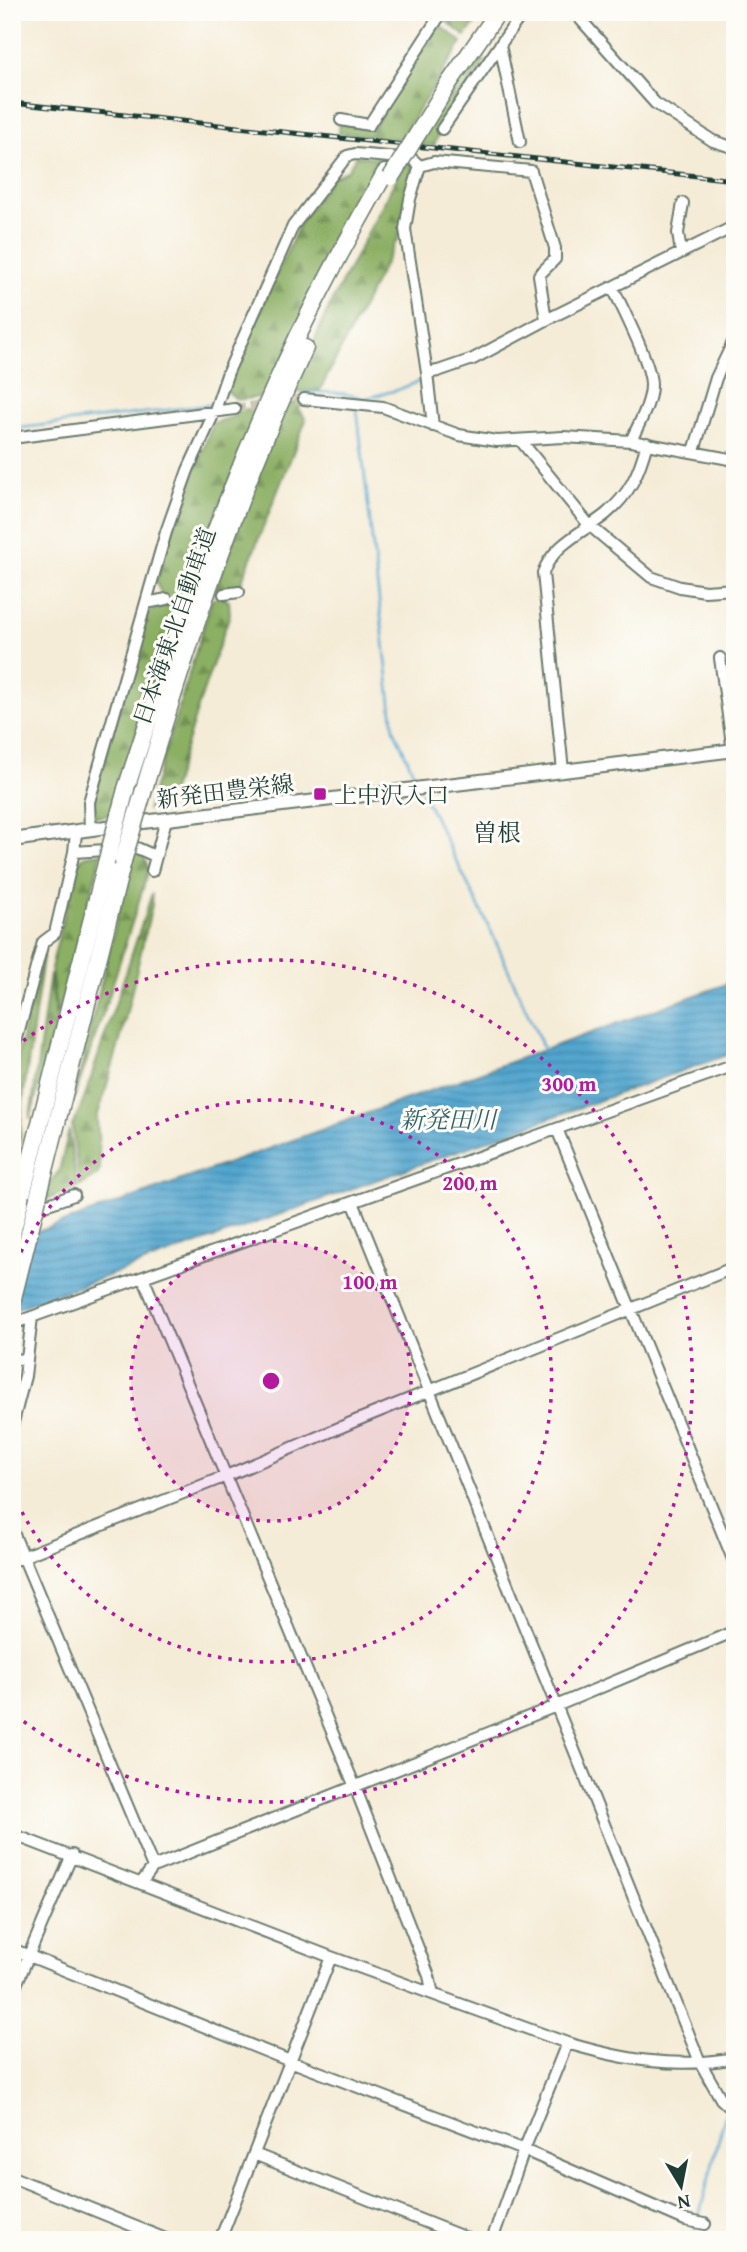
<svg xmlns="http://www.w3.org/2000/svg" width="747" height="2252" font-family="'Gentium Book Plus','Noto Serif JP',serif">
<style>
.forest{fill:url(#forest-firs);stroke:#55764c;stroke-width:2}
.water{fill:url(#water-rules);stroke:#397282;stroke-width:2}
.lines{fill:none;stroke-linecap:round;stroke-linejoin:round}
.stream{stroke:#53a6cf;stroke-width:2.5}
.minor-tunnel{stroke:#cac9b6;stroke-width:10;stroke-dasharray:10 5;stroke-linecap:butt}
.minor-casing{stroke:#6a7a6d;stroke-width:14}
.major-casing{stroke:#6a7a6d;stroke-width:16}
.highway-casing{stroke:#6a7a6d;stroke-width:19}
.minor{stroke:#fff;stroke-width:10}
.major{stroke:#fff;stroke-width:12}
.highway{stroke:#fff;stroke-width:16}
.rail-casing{stroke:#1f3d34;stroke-width:5}
.rail{stroke:#fdfcf7;stroke-width:2.5;stroke-dasharray:8;stroke-linecap:butt}
.highway-bridge-casing{stroke:#6a7a6d;stroke-width:19;stroke-linecap:butt}
.highway-bridge{stroke:#fff;stroke-width:16}
.ring{fill:none;stroke:#b5179e;stroke-width:3.5;stroke-dasharray:3.5 7}
.poi-dot{fill:#b5179e;stroke:#fdfcf7;stroke-width:2.5}
.labels{text-anchor:middle;dominant-baseline:central;stroke-width:6;stroke-linejoin:round;paint-order:stroke}
.street-label{font-size:23px;fill:#1f3d34;stroke:#fdfcf7}
.poi-label{font-size:23px;fill:#1f3d34;stroke:#fdfcf7;text-anchor:start}
.neighbourhood-label{font-size:24px;fill:#1f3d34;stroke:#fdfcf7}
.water-label{font-size:24px;font-style:italic;fill:#31626a;stroke:#fdfcf7}
.centre{fill:#b5179e;stroke:#fdfcf7;stroke-width:3.5}
.ring-label{font-size:21px;text-anchor:middle;font-weight:bold;fill:#b5179e;stroke:#fdfcf7;stroke-width:6;stroke-linejoin:round;paint-order:stroke}
</style>
<defs>
<pattern id="forest-firs" width="22" height="20" patternUnits="userSpaceOnUse" patternTransform="scale(1.75)"><rect width="22" height="20" fill="#8baf63"/><path d="M5 1l3.5 6h-7zM16 11l3.5 6h-7z" fill="#719052"/></pattern>
<pattern id="water-rules" width="6" height="5" patternUnits="userSpaceOnUse" patternTransform="scale(1.75)"><rect width="6" height="5" fill="#53a6cf"/><path d="M0 2.5h6" fill="none" stroke="#4488a9"/></pattern>
</defs>
<rect width="100%" height="100%" fill="#fdfcf7"/>
<filter id="ink" filterUnits="userSpaceOnUse"><feTurbulence type="fractalNoise" baseFrequency=".0143" numOctaves="2"/><feDisplacementMap in="SourceGraphic" scale="14" xChannelSelector="R" yChannelSelector="G"/><feConvolveMatrix kernelMatrix="1 2 1 2 8 2 1 2 1" color-interpolation-filters="sRGB"/></filter>
<filter id="wash" filterUnits="userSpaceOnUse"><feTurbulence type="fractalNoise" baseFrequency=".00686" numOctaves="4" result="noise"/><feDisplacementMap in="SourceGraphic" scale="28" xChannelSelector="R" yChannelSelector="G"/><feGaussianBlur stdDeviation="1.57" result="paint"/><feColorMatrix in="noise" values="0 0 0 0 0 0 0 0 0 0 0 0 0 0 0 0 0 1.4 0 .05"/><feComposite in="paint" operator="in"/></filter>
<g filter="url(#wash)">
<rect width="100%" height="100%" fill="#f5ecd7"/>
<path class="forest" d="M448 12H484L465 36 443 19Z
M441 26 462 42 400 139 339 133V123L373 128C396 95 412 54 441 26Z
M475 51 485 61 441 128 434 146 415 144Z
M356 156 390 158 262 397 237 400 224 388 301 221 333 176 347 171Z
M405 162 415 164 403 228 320 390 291 393 331 303Z
M302 402 299 408 306 420 239 588 222 589 214 592 259 470 287 404Z
M255 408 258 411 183 596 163 598 156 582 174 525 213 423 236 416 235 411Z
M228 595 222 598 229 601 230 614 202 695 167 806 147 810 213 596Z
M183 598 153 680 111 815 95 817 94 810 97 787 146 613 161 607 165 603 163 600Z
M133 852 143 855 149 869 106 1005 72 1104Z
M102 853 57 1016 51 968 76 865C83 855 89 854 102 853Z
M152 893V905L120 1041 97 1118 100 1170 97 1175 80 1186 72 1126 83 1102Z
M44 950 22 1107 20 1141 12 1176V1077Z
M50 974 56 1022 30 1119Z
M69 1130 77 1187 46 1200 51 1181 59 1171Z"/>
<path class="water" d="M735 981V1052L12 1310V1241Z"/>
<g class="lines">
<path class="stream" d="M304 393C319 391 350 392 363 399L397 390 426 379
M357 409 394 729 418 783
M12 429 209 405
M422 792 491 931 545 1052
M698 2220 727 2108
M693 2240 696 2226"/>
</g>
</g>
<g filter="url(#ink)">
<g class="lines">
<path class="minor-tunnel" d="M235 409 304 399
M167 599 224 594"/>
<defs>
<path id="minor" d="M574 12 655 103 713 141 735 148
M341 120 369 125 442 12
M442 129 500 45
M520 142 500 45 523 12
M420 166 410 199 405 229 427 373 433 426
M681 253 678 233 683 203
M613 288C623 310 651 363 651 385 651 404 638 425 631 441
M427 373 438 371 473 359 546 320 735 226
M304 399 383 407 459 435 497 441 563 437 631 441 735 460
M12 438 235 409
M521 441 589 525 651 577 680 587 705 591 735 589
M694 451 716 378 735 338
M224 594 239 592
M146 603 167 599
M720 658 733 751
M563 771 543 573C553 544 584 532 606 514 630 494 639 473 647 443
M90 829 89 802 166 532 188 470 214 413 228 372 293 226 347 156 355 154 412 159 420 166 434 162 531 171 555 248V259L539 275 546 320
M74 852 137 848 155 856
M152 871 166 820
M12 1057 43 942 55 933 74 852 76 833
M557 1129 735 1564
M353 1202 700 2062 721 2099 735 2112
M31 1210 74 1195
M143 1277 355 1787 429 1976 433 1994
M12 1324 735 1065
M12 1359 27 1360
M12 1426 25 1376 32 1317
M12 1530 153 1867
M12 1561 226 1476 360 1419 735 1267
M12 1834 331 1957 567 2043C624 2060 676 2069 735 2058
M141 1883 153 1867 556 1706 735 1631
M12 1949 290 2061 524 2150 685 2220 705 2224
M12 1994 72 1855
M254 2154 471 2240
M12 2177 168 2240
M220 2240 331 1957
M492 2240 524 2150 567 2043"/>
<path id="major" d="M12 840 143 822 735 750"/>
<path id="highway" d="M145 786C190 637 239 488 305 348
M126 789C169 654 216 520 273 390 306 315 345 244 385 173
M38 1198 123 861
M20 1202 106 863"/>
</defs>
<use href="#minor" class="minor-casing"/>
<use href="#major" class="major-casing"/>
<use href="#highway" class="highway-casing"/>
<use href="#minor" class="minor"/>
<use href="#major" class="major"/>
<use href="#highway" class="highway"/>
<defs>
<path id="rail" d="M12 103 735 180"/>
</defs>
<use href="#rail" class="rail-casing"/>
<use href="#rail" class="rail"/>
<defs>
<path id="highway-bridge" d="M391 177 449 83 498 12
M123 861 145 786
M106 863 126 789
M12 1233 20 1202
M12 1302 38 1198"/>
</defs>
<use href="#highway-bridge" class="highway-bridge-casing"/>
<use href="#highway-bridge" class="highway-bridge"/>
</g>
</g>
<circle cx="271" cy="1381" r="140" fill="#b5179e" fill-opacity=".12"/>
<g class="ring">
<circle cx="271" cy="1381" r="140"/>
<path d="M12 1271A281 281 0 1 1 12 1491"/>
<path d="M15 1047A421 421 0 1 1 15 1715"/>
</g>
<rect class="poi-dot" x="313" y="787" width="14" height="14" rx="3.5"/>
<g class="labels">
<g class="street-label">
<text transform="translate(174 626) rotate(-71)">日本海東北自動車道</text>
<text transform="translate(225 791) rotate(-7)">新発田豊栄線</text>
</g>
<g class="poi-label">
<text x="334" y="794">上中沢入口</text>
</g>
<g class="neighbourhood-label">
<text x="497" y="832">曽根</text>
</g>
<g class="water-label">
<text x="448" y="1119">新発田川</text>
</g>
</g>
<circle cx="271" cy="1381" r="10" class="centre"/>
<g class="ring-label">
<text x="569" y="1091">300 m</text>
<text x="470" y="1190">200 m</text>
<text x="370" y="1289">100 m</text>
</g>
<rect width="747" height="2252" fill="none" stroke="#fdfcf7" stroke-width="42"/>
<g transform="translate(681 2186) rotate(170)" stroke="#fdfcf7" stroke-width="5" paint-order="stroke">
<path d="M0-5L12 26L0 18L-12 26Z" fill="#1f3d34"/>
<text y="-10" font-size="19" font-weight="bold" text-anchor="middle" fill="#1f3d34">N</text>
</g>
</svg>
